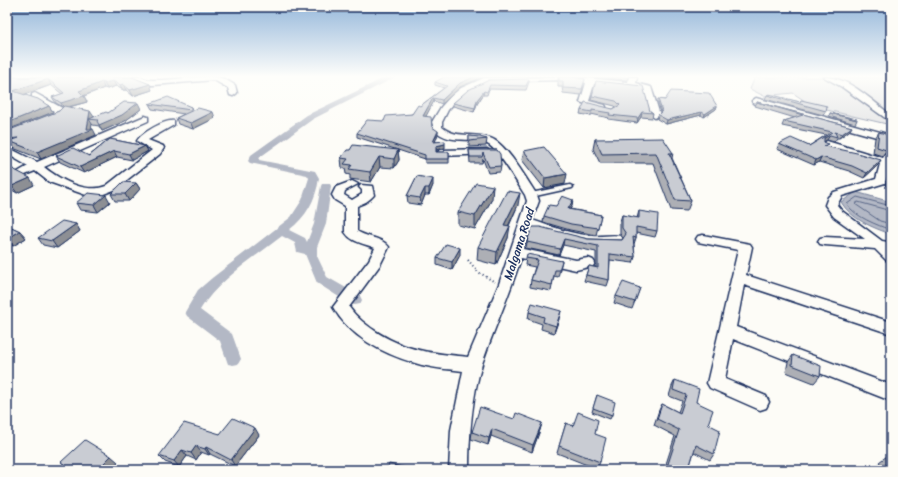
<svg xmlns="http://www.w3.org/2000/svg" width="898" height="477" font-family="Sriracha,sans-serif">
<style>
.green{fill:#e0e1e3;stroke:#7e88a0}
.water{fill:#b3b8c5;stroke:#76819c}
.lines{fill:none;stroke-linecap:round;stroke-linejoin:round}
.shore{stroke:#586687;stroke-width:1}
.canal{fill:#b3b8c5;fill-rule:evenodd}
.service-casing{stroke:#1b2f5e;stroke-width:3}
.minor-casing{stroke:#1b2f5e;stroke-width:3}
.path{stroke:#1b2f5e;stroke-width:2;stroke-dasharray:1 2.5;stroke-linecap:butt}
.service{fill:#fdfcf7;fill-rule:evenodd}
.minor{fill:#fdfcf7;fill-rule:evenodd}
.wall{fill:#adafb5;stroke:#1b2f5e}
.shaded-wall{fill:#8d8f94;stroke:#1b2f5e}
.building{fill:#c9ccd3;stroke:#1b2f5e}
.labels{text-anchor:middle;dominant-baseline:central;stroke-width:3.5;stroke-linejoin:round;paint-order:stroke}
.street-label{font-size:12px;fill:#1b2f5e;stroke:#fdfcf7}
</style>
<rect width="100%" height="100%" fill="#fdfcf7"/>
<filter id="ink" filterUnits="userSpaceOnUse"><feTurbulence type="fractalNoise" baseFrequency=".025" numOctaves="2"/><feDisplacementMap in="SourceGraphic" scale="8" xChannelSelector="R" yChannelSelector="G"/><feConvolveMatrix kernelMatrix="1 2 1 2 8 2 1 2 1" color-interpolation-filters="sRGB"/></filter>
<g filter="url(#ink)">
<path class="green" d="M755 77H891V125L814 107 793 93 764 96 750 89Z"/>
<path class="water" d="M856 192 891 202V234C873 228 851 219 841 202Z"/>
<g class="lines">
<path class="shore" d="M891 206 857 197 847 204C855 217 877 225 891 230
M891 211 858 202 855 204 880 221 891 224"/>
<path class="canal" d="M386 77H396L313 119 260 157 259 160 315 171 319 178C316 200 306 217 289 230L305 238 307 242 314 224 321 186 322 184H330L331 186 326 224 317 247V256L327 277 360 296 362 300 360 304 355 305 350 304 317 283 305 254 297 252 295 243 282 236C254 258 218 280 200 310L232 334 241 359 238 364 233 365 228 364 220 341 187 316 185 312 198 290 212 278 291 217 302 200 309 178 307 175 250 163 248 161 251 155 307 115Z"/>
<defs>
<path id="service" d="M570 185 572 186 573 187 572 188 531 197 528 195 531 193Z"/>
<path id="minor" d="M133 77H142C151 86 205 72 221 78 226 79 231 83 235 85L237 93 233 96 230 95 228 88 214 80 153 85 139 84Z
M575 77 628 82 629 77H637L636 83 651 87 660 115 655 118 650 115 643 89 594 84 589 101 605 105 606 107 602 110 580 102 586 83 557 80 488 82 467 92 457 100 448 110 442 122V127C456 139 473 132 490 138 506 143 527 180 537 195L539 201 532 220C552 227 572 234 593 236 602 237 612 234 621 236L623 239 621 242C591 250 558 238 529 228L523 249 576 260 588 258 593 260 595 263 593 266 576 270 521 258C510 294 494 328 482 364 472 396 469 437 469 470H449L451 430 463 371C447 369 430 368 415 363 383 354 349 336 333 307L369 260 375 248C364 243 352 243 345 232V206L335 200 332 195 336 187 352 181 358 184 345 191 344 195 352 200 362 194V190L359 187 361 185 372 186 374 195C369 201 364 203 357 206V231C367 238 382 237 389 247L380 265 349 307C363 327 395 345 419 350 435 354 452 355 468 357L499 284 527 201 525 195C517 183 500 152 489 145 472 134 453 147 434 130L432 122 441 107 451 96 461 88 484 78Z
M824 77C849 77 871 100 891 115V122L842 87Z
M35 93 64 109 66 111 50 121H44V117L54 111 32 98V94Z
M756 98 891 135V141L753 103 752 101Z
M145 116 148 117V121L44 167C60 180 86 194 106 186L152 150 137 141C141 133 166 119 174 121V125L148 140 163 146 164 148 160 154 114 190 101 195H86L49 182 35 171 25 175H17L16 173 28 166 7 154V147L37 162Z
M827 141 883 158 887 152 891 151V163L885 183 842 196 837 205 842 211 882 241 888 242 891 249V262L886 260 875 249 825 245 820 244 818 241 820 238 825 237 865 239 834 217 825 205 828 197 834 192 876 179 880 164 823 146 822 144Z
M487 149 492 152 491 154 441 156 436 153 441 150Z
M703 235 750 244 752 247 746 275 891 322V334L744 285 736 327 891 385V401L733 339 725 379 766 396 769 402 766 408 760 410 710 388 707 383 738 250 698 242 696 239 698 236Z"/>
</defs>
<use href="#service" class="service-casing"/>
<use href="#minor" class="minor-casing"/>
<path class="path" d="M468 260 478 272 495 282"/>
<use href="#service" class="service"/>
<use href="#minor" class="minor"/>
</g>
<path class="wall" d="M7 77H132L152 90 133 96 126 90H123L116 86 107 89 104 88 84 96 87 102 69 107 94 117H93L108 113 141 109 125 121 102 131 99 126 93 125 92 124 91 129 96 135 41 159 13 148 11 145H7V131L59 111 63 107 56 103 52 97 62 94 51 85 24 95 49 106 53 112 7 130Z
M558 77 585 79 581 95 563 93 562 87H558Z
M594 77H628L627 80Z
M489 80 529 82 526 90 489 89 487 95H483L477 104 474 112 453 106V103Z
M596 81 650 111 653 113 652 118 641 117 637 123 608 119 609 118 591 114V116L580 114 581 110 613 109 616 107 615 106 591 100Z
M435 82 460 87 442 104 434 101 425 116 438 134 435 141 445 148 436 150V152H449V163H425V159L398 150 399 160 394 168 380 167 371 182 350 179V175L346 174 345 168H342L341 158 350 150H398L357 137V133L384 121 412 114 420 106 444 88 435 85Z
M767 95 800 102 801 100 826 111 823 115 765 99Z
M658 99 717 106 716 109 704 117 701 115 666 124 657 119 658 115 661 113 658 102Z
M757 102 852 127 849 131 839 138H837L834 142 827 140 824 141 826 147 878 165 864 178 849 171 819 162 814 165 777 149 779 144 809 146 826 135 782 126 784 121 795 118 755 106Z
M149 104 191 107 192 110 215 118 193 129 178 124 176 118 184 114 152 109Z
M830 113 857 120 855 124 829 116Z
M879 132 887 151 882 156 873 153 875 138Z
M469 136 487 139 486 146 469 147Z
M110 139 145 146 148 151 132 160 117 157 84 173 60 162 56 156H89Z
M595 139 673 153 672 158 691 201 687 211 671 210 653 163H600L593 149Z
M469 150H497L501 166 500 172 488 173 483 159 482 163H470Z
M524 151 565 184 544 188 522 160Z
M7 166 34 185 17 193 7 187Z
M891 167V187L885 185Z
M417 176 433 185 429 195H425L421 205 408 203 407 196Z
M136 183 140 189 129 201H115L111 194Z
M492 199 475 229 458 225V212Z
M573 200 572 206 570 209 601 215 596 235 570 230 543 222 544 216 556 206Z
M110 202 98 212 80 210 76 203Z
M518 205 509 226 508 238 496 265 477 260 478 247Z
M639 211 657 231 655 237 636 233V238L634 244 635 257 633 263 610 260 609 280 607 286 584 281 589 266 596 267V252L563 245 559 255 526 248 527 242 532 227 588 239 622 240 623 238 620 234V221L622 215 637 218Z
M76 224 80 231 57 248 43 245 38 238Z
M7 225 20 231 26 238 13 246 7 243Z
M460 255 452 270 437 265V258Z
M526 258 562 261 558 277 554 276 551 291 530 287 531 280 535 267 525 265Z
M640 288 632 309 614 303 616 296Z
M529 312 559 319 554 333 541 329 542 324 528 319Z
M793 355 820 376 814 383 786 372 788 362Z
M675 380 696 402 708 424 714 454 710 460 694 452 689 468 694 470H664L675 436 654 425 659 410 662 404 678 412 682 401 669 396 672 386Z
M597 395 612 415 610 419 592 412Z
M514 419 542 423 540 430 532 452 491 436 488 445 471 439 472 432Z
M566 423 573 426 595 434 600 462 597 469 557 453Z
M220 434 259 435 235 466 210 454 209 455 201 452 196 460 187 456 179 467 165 462 159 456Z
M891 453V470H885L879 462Z
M61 462H118L110 470H64L67 467Z"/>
<path class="shaded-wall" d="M474 77H482L460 87 442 104V100L460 83Z
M48 79 51 85 17 97 13 91Z
M113 81 116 86 107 89 104 83Z
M102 82 104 88 83 96H84L87 102 64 108 61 103 79 91Z
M123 84 126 90H123L120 85Z
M150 84 152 90 133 96 130 90Z
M484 91 483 95 477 104 474 112 477 100Z
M433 98 434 101 424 120 423 116Z
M138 103 141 109 125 121 102 131 99 125Z
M49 106 53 112 7 130V123Z
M717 106 716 109 704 117 705 114Z
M90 111 94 117 93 119H89L92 124 91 130 93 129 96 135 41 159 37 152 87 129Z
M213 112 215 118 193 129 191 123Z
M642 112 641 117 637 123 638 118Z
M702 112 701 115 666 124 667 120Z
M852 127 849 131 839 138 842 134Z
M438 131V134L434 145 433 142Z
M830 135 827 140 821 143 824 138Z
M445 144V148L436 150V146Z
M891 145V150L887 151 882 156Z
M145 146 148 151 132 160 129 154Z
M398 150 399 160 394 168V159Z
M114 151 117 157 84 173 80 167Z
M379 157 380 167 371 182 370 172Z
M821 157 819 162 814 165 816 160Z
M881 160 878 165 864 178 867 173Z
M567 174 565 184 544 188 545 178Z
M30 178 34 185 17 193 12 186Z
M433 179V185L429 195V188Z
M136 183 140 189 129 201 125 194Z
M493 186 492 199 475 229V216Z
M425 188V195L421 205 420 198Z
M520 193 518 205 503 237 504 225Z
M106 195 110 202 98 212 94 205Z
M573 200 572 206 566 215 568 209Z
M76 224 80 231 57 248 52 241Z
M510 226 508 238 496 265 497 252Z
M20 231 26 238 13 246 7 239Z
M564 239 563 245 559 255 560 249Z
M460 248V255L452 270V262Z
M7 256 10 259 7 261Z
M561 311 559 319 554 333 556 326Z
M542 423 540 430 532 452 533 445Z
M255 428 259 435 235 466 231 460Z
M492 429 491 436 488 445 489 438Z
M196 446 201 452 196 460 191 453Z
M206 447 210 454 209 455 205 449Z
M182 450 187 456 179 467 174 461Z
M111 456 118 462 110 470H102L99 468Z
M97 467 100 470H93Z"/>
<path class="building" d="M7 77H132L150 84 130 90 123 84 120 85 113 81 104 83 102 82 79 91 84 96 61 103 52 97 64 93 48 79 13 91 38 99 49 106 7 123Z
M444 77H474L460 83 442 100 433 98 423 116 431 117 432 127 438 131 433 142 445 141V144L436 146V152H449V159H425V155L357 133 367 120 384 121 386 116 412 114 418 105 420 106 447 86 435 82Z
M559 77H572L585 79 582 89 563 88V81H559Z
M529 79 526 86 490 85 487 92 484 91 477 100 475 108 453 103 468 90 489 80Z
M596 81 643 86 650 111 653 113 642 112 638 118 609 115 610 113 592 110V112L581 110 585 102 613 109 620 105 616 101 592 96Z
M671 91 709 93 717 106 705 114 702 112 667 120 658 115 662 111 658 99 665 100Z
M769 94 800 102 801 100 827 106 826 111 767 95Z
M168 97 191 107V110L149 104Z
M124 102 138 103 122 115 99 125 97 121 98 120 89 119 106 112 108 113Z
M757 102 852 127 842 134 835 132 837 137 830 135 824 138V142L828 144 824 146 857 153 881 160 867 173 852 166 821 157 816 160 779 144 791 138 809 146 832 132 784 121 803 115Z
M64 106 90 111 87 129H93L37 152 9 141 18 138 7 139V131L59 111Z
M198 108 213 112 191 123 176 118Z
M830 113 857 119V120Z
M879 132 891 136V145L886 150 877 147Z
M469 136 480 137 487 139 469 141Z
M663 138 673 153H669L691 201 675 200 656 153 602 154 595 139Z
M110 139 145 146 129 154 114 151 80 167 56 156 73 148 89 156Z
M353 145 398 150 394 159 379 157 370 172 349 169 352 165 344 164 348 159 341 158 347 150H350Z
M544 147 567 174 545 178 524 151Z
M469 150H497L500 154 501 166 489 167 483 153 482 157H470Z
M7 166 30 178 12 186 7 183Z
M891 173V179L889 178Z
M417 176 433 179 429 188H425L420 198 407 196Z
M123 182 136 183 125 194H111Z
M476 183 493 186 475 216 458 212Z
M507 191 520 193 504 225 510 226 497 252 478 247Z
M88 193 106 195 94 205 76 203Z
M562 196 573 200 568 209 601 215 598 228 571 224 544 216 549 205 556 206Z
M639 211 658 214 657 231 636 227V238L633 237 635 257 610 254 609 280 586 275 589 266 598 268V246L564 239 560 249 527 242 532 227H540L588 239 622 240 626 234 622 228V215L639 218Z
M62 221 76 224 52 241 38 238Z
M7 225 20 231 7 239Z
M446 244 460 248 452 262 437 258Z
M527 254 562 261 559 270H555L552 285 531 280 538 260 526 258Z
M623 282 640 288 635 302 616 296Z
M532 303 561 311 556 326 543 322 544 317 529 312Z
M793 355 821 366 820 376 792 365Z
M675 380 699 389 696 402 713 410 708 424 720 430 714 454 696 445 689 468 694 470H666L679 430 657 419 662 404 680 413 686 395 673 390Z
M597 395 615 402 612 415 593 408Z
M480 407 514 419 516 413 542 423 533 445 492 429 489 438 472 432Z
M578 412 598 420 595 434 606 438 600 462 559 446 566 423 573 426Z
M233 418 255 428 231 460 206 447 205 449 196 446 191 453 182 450 174 461 159 456 184 423 220 434Z
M85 440 111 456 99 468 97 467 93 470H64L68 467 61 462Z
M389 464 416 470H387Z"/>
</g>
<linearGradient id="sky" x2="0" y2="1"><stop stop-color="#93b6da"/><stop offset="0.53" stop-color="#fefefb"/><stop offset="1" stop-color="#fefefb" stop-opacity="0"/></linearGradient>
<rect width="898" height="144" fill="url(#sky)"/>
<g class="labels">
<g class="street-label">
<text transform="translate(519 244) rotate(-72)">Malgama Road</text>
</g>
</g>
<rect width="898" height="477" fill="none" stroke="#fdfcf7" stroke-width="24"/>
<rect x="12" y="12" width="874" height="453" fill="none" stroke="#1b2f5e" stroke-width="1.5" filter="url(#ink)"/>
</svg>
